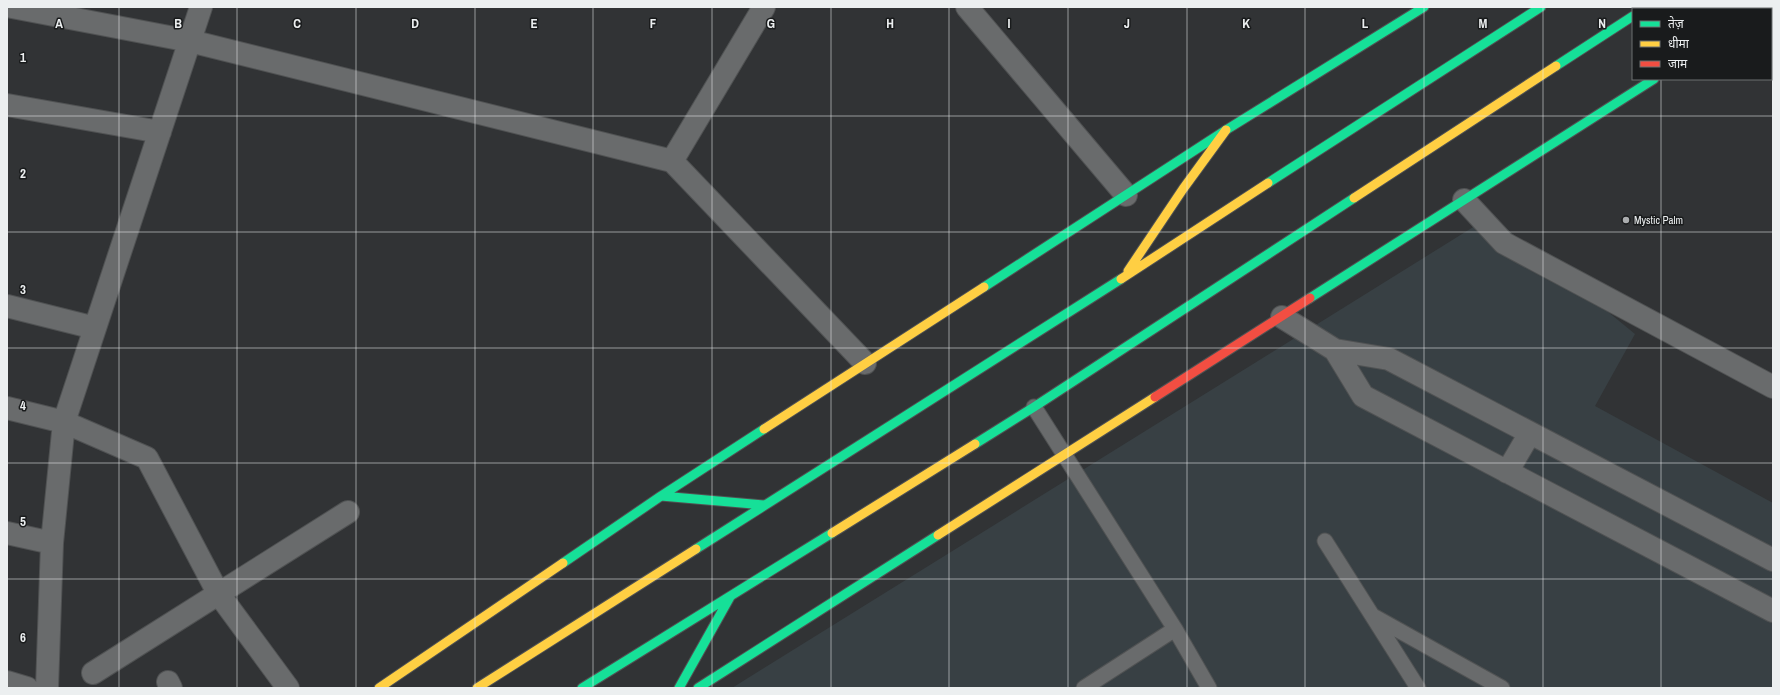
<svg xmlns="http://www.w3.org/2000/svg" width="1780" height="695" font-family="'Archivo Narrow','Noto Sans Devanagari',sans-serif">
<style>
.built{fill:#384044}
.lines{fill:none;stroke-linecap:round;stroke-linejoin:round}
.lane-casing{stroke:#505253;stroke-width:17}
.street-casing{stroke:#505253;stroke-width:24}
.fast-casing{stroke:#505253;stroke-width:11}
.slow-casing{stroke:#505253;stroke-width:11}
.jam-casing{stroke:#505253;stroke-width:11}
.lane{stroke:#696b6c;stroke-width:15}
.street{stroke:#696b6c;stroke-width:22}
.fast{stroke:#16e098;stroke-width:9}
.slow{stroke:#ffcf43;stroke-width:9}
.jam{stroke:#f24e42;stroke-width:9}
.grid{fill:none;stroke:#eceff0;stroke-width:1;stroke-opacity:0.55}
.poi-dot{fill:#abadaf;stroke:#191b1c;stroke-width:1.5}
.labels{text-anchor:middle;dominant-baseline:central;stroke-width:3;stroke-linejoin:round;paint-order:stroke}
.poi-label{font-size:11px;fill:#eceff0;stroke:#191b1c;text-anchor:start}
.grid-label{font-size:13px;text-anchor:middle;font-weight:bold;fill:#eceff0;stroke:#191b1c;stroke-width:3;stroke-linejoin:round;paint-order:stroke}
</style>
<rect width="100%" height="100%" fill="#313335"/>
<path class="built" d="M1491 216 1635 334 1595 406 1773 503V688H732Z"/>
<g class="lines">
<defs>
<path id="lane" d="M1034 407 1175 629 1209 688
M1325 541 1418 688
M1373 616 1502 688
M1084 688 1175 629"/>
<path id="street" d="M12 7 190 41 672 161 865 363
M967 7 1126 195
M7 105 160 132
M672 161 764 7
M1464 200 1504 243 1773 387
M7 306 95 328
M1282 317 1335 350 1389 359 1773 560
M1335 350 1363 396 1773 611
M7 408 64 422 147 458 218 593 288 688
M1507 472 1530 433
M7 533 52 543
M93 673 348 512
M7 682 27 688
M168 682 171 688
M47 688 52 543 64 422 201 7"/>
<path id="fast" d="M1764 9 1767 7
M1556 66 1633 16
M1268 183 1541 7
M984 287 1226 130 1424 7
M1310 298 1654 79
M975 444 1034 407 1354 198
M661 496 765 505
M696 549 1121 279
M563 563 661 496 764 429
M582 688 832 533
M679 688 730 597
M698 688 938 535"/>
<path id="slow" d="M1671 9 1686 7
M1354 198 1556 66
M1128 271 1183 189 1226 130
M1121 279 1268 183
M764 429 984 287
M832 533 975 444
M938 535 1155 397
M379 688 563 563
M477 688 696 549"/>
<path id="jam" d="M1155 397 1310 298"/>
</defs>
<use href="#lane" class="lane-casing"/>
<use href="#street" class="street-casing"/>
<use href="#fast" class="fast-casing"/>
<use href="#slow" class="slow-casing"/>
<use href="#jam" class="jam-casing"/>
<use href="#lane" class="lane"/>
<use href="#street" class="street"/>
<use href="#fast" class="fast"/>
<use href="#slow" class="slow"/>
<use href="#jam" class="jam"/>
</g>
<path class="grid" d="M119 7V688M237 7V688M356 7V688M475 7V688M593 7V688M712 7V688M831 7V688M949 7V688M1068 7V688M1187 7V688M1305 7V688M1424 7V688M1543 7V688M1661 7V9M1661 79V688M7 116H1773M7 232H1773M7 348H1773M7 463H1773M7 579H1773"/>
<circle class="poi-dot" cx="1626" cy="220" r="4"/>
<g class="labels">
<g class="poi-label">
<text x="1634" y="220">Mystic Palm</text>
</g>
</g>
<g class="grid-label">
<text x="59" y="28">A</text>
<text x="178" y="28">B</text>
<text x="297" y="28">C</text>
<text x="415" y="28">D</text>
<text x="534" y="28">E</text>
<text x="653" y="28">F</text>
<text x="771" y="28">G</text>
<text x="890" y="28">H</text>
<text x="1009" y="28">I</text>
<text x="1127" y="28">J</text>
<text x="1246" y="28">K</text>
<text x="1365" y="28">L</text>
<text x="1483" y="28">M</text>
<text x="1602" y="28">N</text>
<text x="23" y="62">1</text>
<text x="23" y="178">2</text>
<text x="23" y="294">3</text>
<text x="23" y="410">4</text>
<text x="23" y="526">5</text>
<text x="23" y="642">6</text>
</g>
<rect width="1780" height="695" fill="none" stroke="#eceff0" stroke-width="16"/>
<rect x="1632" y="8" width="140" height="72" fill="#191b1c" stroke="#6d7071"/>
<rect x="1640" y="21" width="20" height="6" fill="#16e098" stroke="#6d7071"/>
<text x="1668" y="28" font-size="12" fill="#eceff0">तेज़</text>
<rect x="1640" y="41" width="20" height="6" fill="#ffcf43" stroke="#6d7071"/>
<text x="1668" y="48" font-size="12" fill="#eceff0">धीमा</text>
<rect x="1640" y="61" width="20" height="6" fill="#f24e42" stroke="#6d7071"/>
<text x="1668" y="68" font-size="12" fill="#eceff0">जाम</text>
</svg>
